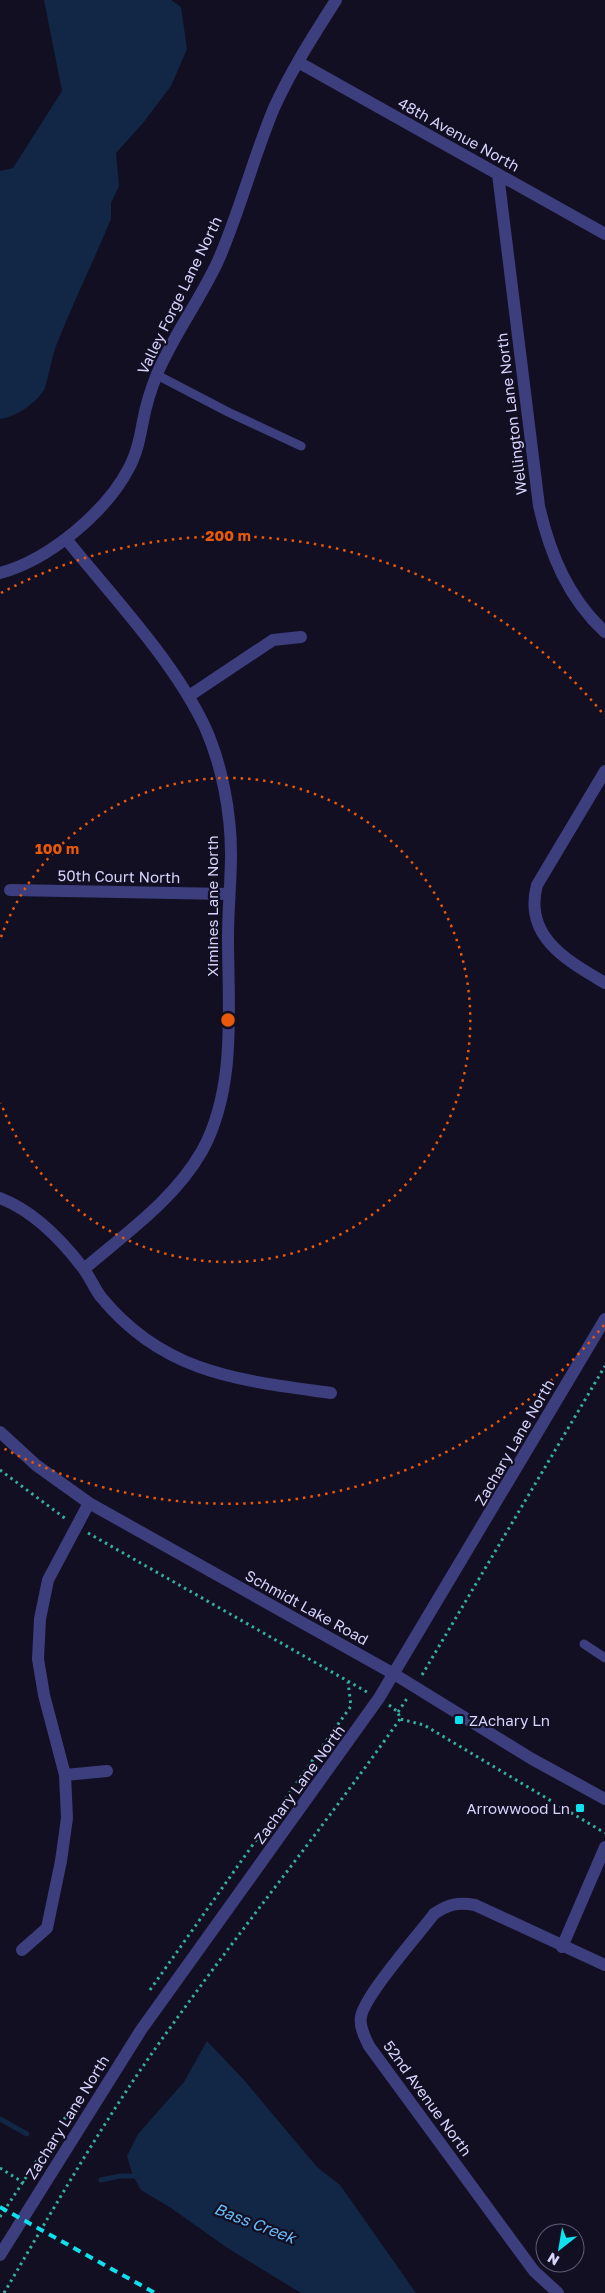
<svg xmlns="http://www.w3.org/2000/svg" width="605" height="2293" font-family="'Golos Text',sans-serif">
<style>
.water{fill:#112745}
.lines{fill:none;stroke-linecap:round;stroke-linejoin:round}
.stream{stroke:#112745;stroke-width:5}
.path{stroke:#36ada1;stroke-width:3;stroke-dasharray:2.5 4;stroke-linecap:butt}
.service{stroke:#3d3e7e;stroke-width:9}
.minor{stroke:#3d3e7e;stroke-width:12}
.tertiary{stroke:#3d3e7e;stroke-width:12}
.rail{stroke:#0fe0ed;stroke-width:4;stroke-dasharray:8 6;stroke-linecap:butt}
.ring{fill:none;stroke:#e8590c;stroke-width:2.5;stroke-dasharray:2.5 5}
.poi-dot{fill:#0fe0ed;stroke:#120f22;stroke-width:2}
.labels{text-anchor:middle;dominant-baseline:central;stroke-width:4.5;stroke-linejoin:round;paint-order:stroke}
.street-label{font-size:15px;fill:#d6d3fc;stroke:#120f22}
.poi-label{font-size:15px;fill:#d6d3fc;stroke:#120f22;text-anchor:start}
.water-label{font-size:16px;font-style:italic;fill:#68baf6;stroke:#120f22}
.centre{fill:#e8590c;stroke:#120f22;stroke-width:2.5}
.ring-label{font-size:15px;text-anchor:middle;font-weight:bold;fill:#e8590c;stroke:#120f22;stroke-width:4.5;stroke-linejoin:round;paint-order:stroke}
</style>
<rect width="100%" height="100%" fill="#120f22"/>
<path class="water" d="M44 0H171L181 7 187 49 171 86 143 123 116 153 119 186 111 203V219C93 262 73 303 56 346 52 356 47 384 44 390 35 404 16 417 0 419V171L13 168 62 91Z
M207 2041 244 2080 317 2167 340 2185 416 2293H301L226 2247 171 2208 141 2190 133 2176 127 2156 138 2134 184 2082Z"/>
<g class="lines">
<path class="stream" d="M0 2119 27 2134
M101 2180 120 2176H133"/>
<path class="path" d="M0 1470 66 1519
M88 1533 367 1692
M422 1675 605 1366
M389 1705 398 1712 400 1719 424 1725 605 1833
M398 1712 408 1697
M150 1990 351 1706 348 1682
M0 2168 24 2183
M0 2217 101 2063
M4 2293C52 2211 100 2127 155 2049 234 1937 321 1831 400 1719"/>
<path class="service" d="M157 375 228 412 301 446
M584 1644 605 1658"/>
<path class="minor" d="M298 62 605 234
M498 174 539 506C550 554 568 598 605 632
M66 539C113 597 173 660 205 727 222 765 231 813 231 854 231 882 228 909 228 937 228 1008 237 1087 202 1151 174 1200 126 1233 84 1269
M0 573C49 560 106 512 129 468 137 453 140 437 143 421 146 405 151 389 157 374 174 334 200 300 218 261 240 211 253 158 274 108 291 70 314 35 336 0
M189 696 273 640 301 637
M605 771 537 885C523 937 568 961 605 983
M10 890 228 894
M0 1198C34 1211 61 1239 83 1268 90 1277 94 1288 101 1297 164 1374 239 1380 331 1393
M65 1775 107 1771
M562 1947 605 1847
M22 1950 47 1928 61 1861 67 1818 65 1775 44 1695 38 1659 40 1619 48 1580 89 1503
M558 2293 534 2271 369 2046C365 2038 359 2026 361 2017 364 1996 419 1934 434 1914 448 1904 458 1902 475 1905L605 1965"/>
<path class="tertiary" d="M0 1432 36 1465 89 1503 394 1674 532 1759 605 1799
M0 2255 141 2030 379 1698 605 1319"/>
<path class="rail" d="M0 2207 155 2293"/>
</g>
<g class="ring">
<path d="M1 937A242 242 0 1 1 1 1103"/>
<path d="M604 1325A484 484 0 0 1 1 1447M1 593A484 484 0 0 1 604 715"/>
</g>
<g class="poi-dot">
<rect x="454" y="1715" width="10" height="10" rx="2.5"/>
<rect x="575" y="1803" width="10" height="10" rx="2.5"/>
</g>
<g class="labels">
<g class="street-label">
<text transform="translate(459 134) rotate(29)">48th Avenue North</text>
<text transform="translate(179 295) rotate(-64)">Valley Forge Lane North</text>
<text transform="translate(511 414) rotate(-97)">Wellington Lane North</text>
<text transform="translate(119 876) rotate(1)">50th Court North</text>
<text transform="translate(212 906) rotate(-90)">Ximines Lane North</text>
<text transform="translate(514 1442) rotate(-60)">Zachary Lane North</text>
<text transform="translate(307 1607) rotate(29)">Schmidt Lake Road</text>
<text transform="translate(299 1784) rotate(-54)">Zachary Lane North</text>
<text transform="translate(428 2098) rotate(54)">52nd Avenue North</text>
<text transform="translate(67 2117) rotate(-58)">Zachary Lane North</text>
</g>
<g class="poi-label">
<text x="469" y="1720">ZAchary Ln</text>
<text x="570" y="1808" text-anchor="end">Arrowwood Ln</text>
</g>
<g class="water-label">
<text transform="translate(255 2223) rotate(21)">Bass Creek</text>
</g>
</g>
<circle cx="228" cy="1020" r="8" class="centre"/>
<g class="ring-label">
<text x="228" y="541">200 m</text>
<text x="57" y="854">100 m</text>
</g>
<g transform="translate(560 2248) rotate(211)"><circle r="24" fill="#120f22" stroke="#605d79"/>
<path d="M0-4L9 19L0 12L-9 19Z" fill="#0fe0ed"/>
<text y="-8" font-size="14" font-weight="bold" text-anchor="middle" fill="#d6d3fc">N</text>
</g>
</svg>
